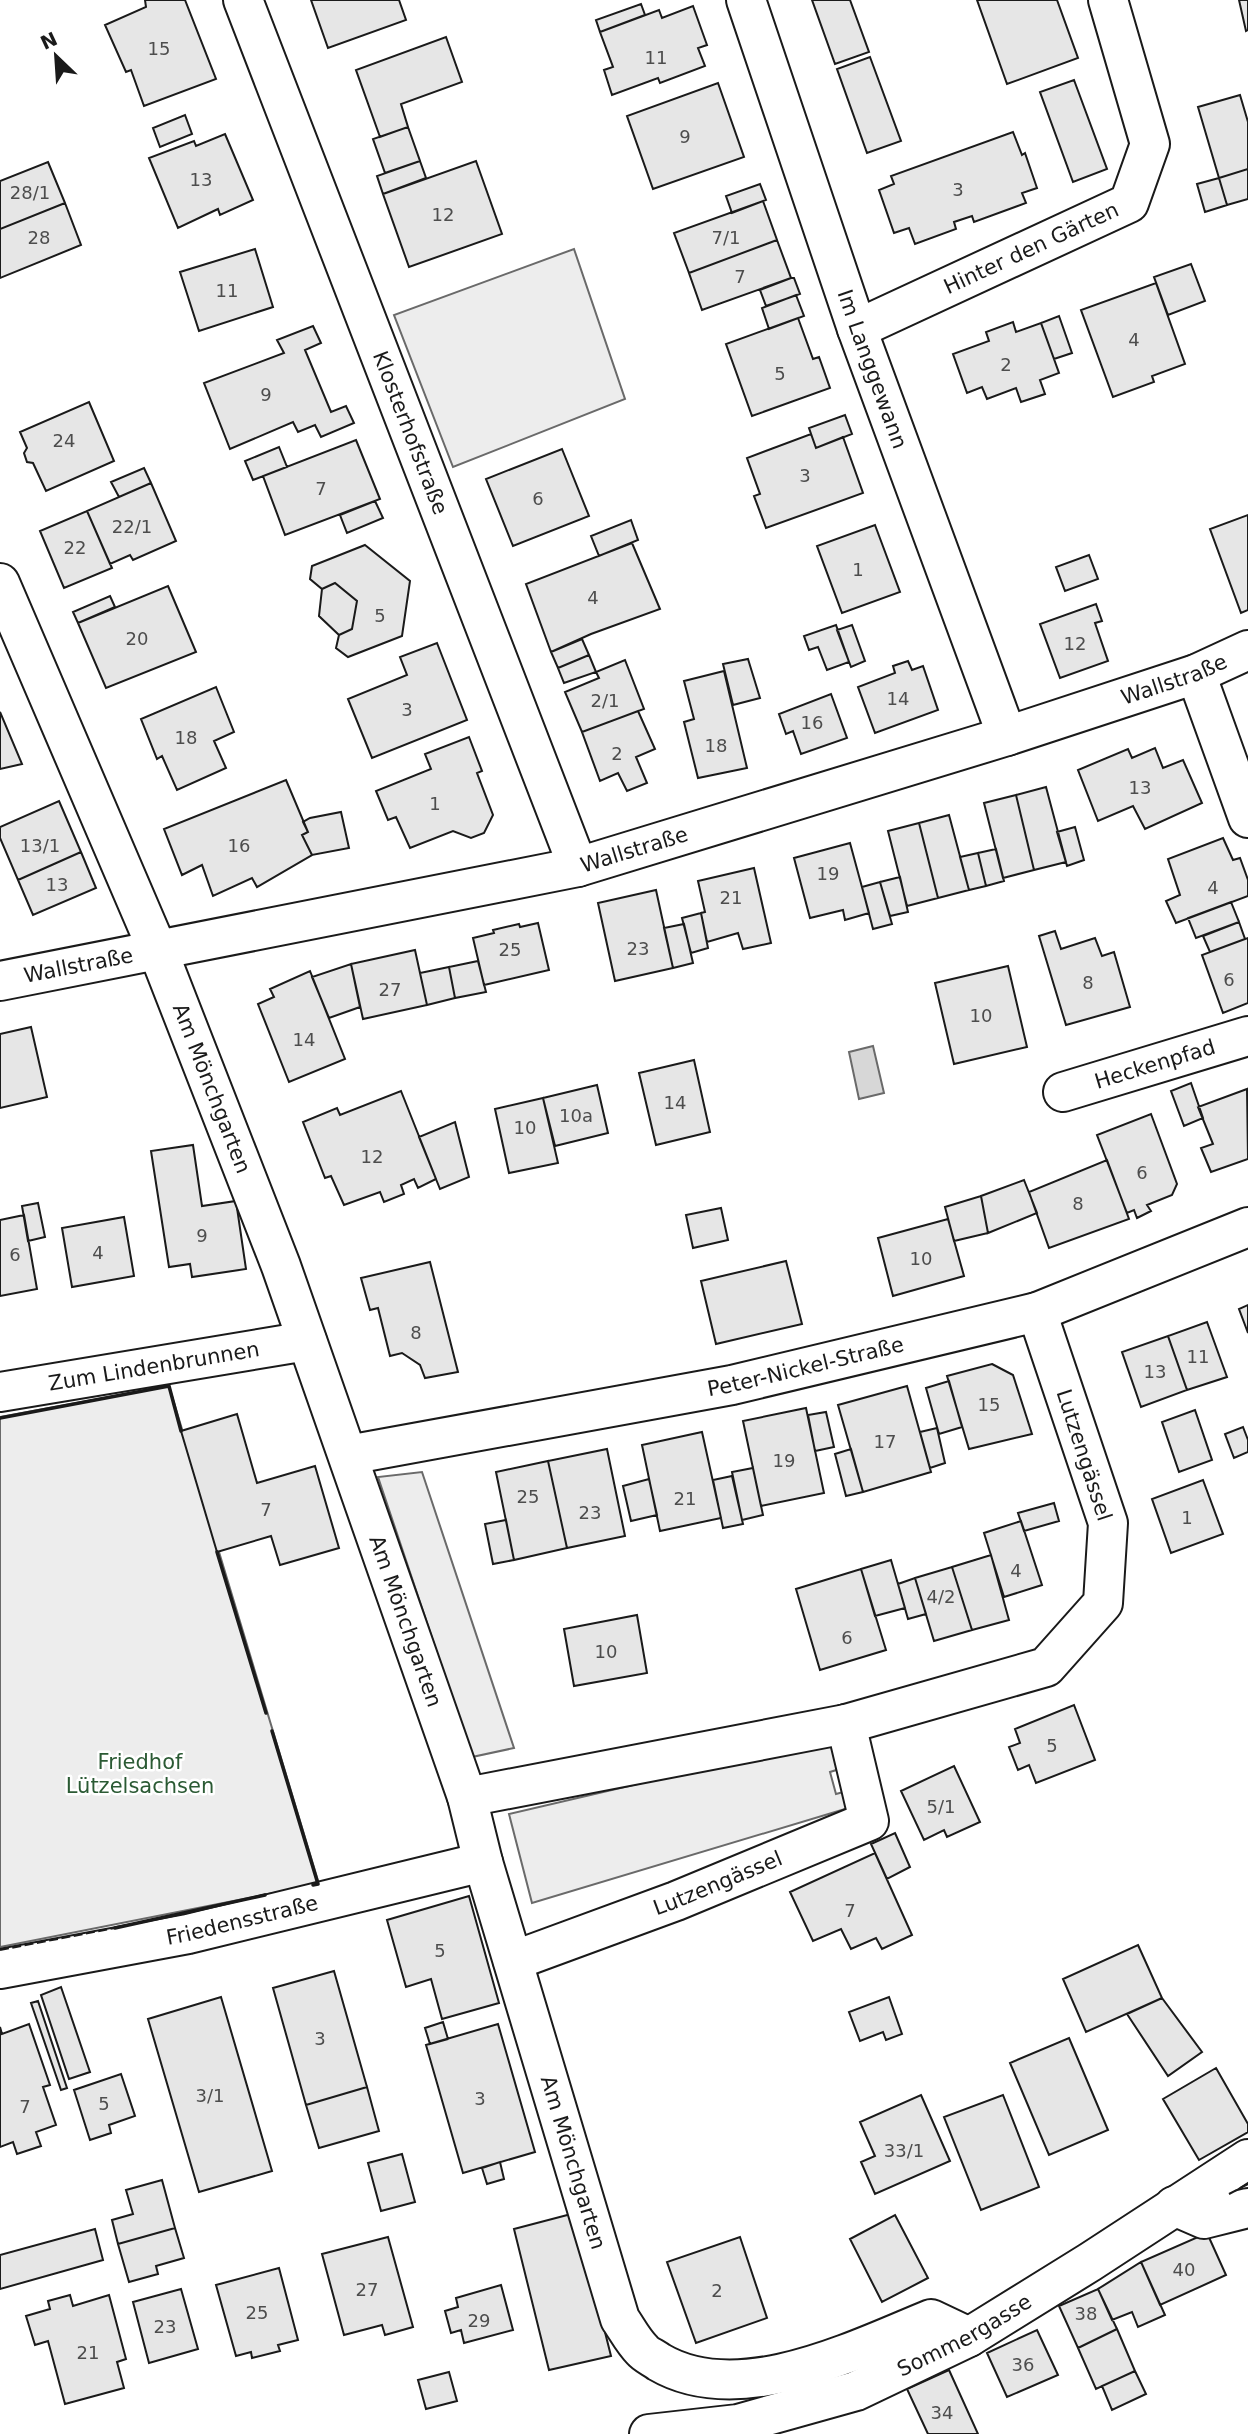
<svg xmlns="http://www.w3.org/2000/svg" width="1248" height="2434" font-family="'DejaVu Sans',sans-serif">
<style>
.built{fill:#ededed;stroke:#6a6a6a;stroke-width:2}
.water{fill:#d7d7d7;stroke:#6a6a6a;stroke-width:2}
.building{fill:#e6e6e6;stroke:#1a1a1a;stroke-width:2}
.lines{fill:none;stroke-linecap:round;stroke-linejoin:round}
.minor-casing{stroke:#1a1a1a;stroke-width:42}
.minor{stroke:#fff;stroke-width:38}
.fence{stroke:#1a1a1a;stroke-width:2;stroke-dasharray:9 3.5;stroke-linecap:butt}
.wall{stroke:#1a1a1a;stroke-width:3.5}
.labels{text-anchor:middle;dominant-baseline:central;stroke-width:5;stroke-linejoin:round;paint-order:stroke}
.number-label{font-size:18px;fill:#4d4d4d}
.street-label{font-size:21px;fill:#1a1a1a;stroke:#fff}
.park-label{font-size:21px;fill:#2b5a34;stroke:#fff}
</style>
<rect width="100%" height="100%" fill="#fff"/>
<path class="built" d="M574 249 625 399 453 467 394 315Z
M169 1386 319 1884 0 1947V1417Z
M422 1472 514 1748 472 1757 378 1477Z
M839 1737 846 1767 830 1772 836 1794 851 1790 855 1806 532 1903 509 1814Z"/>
<path class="water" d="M873 1046 884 1093 859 1099 849 1052Z"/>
<path class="building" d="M145 0H185L216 79 144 106 131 70 126 72 105 25 146 7Z
M311 0H399L406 20 328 48Z
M812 0H850L869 52 835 64Z
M977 0H1057L1078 58 1007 84Z
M1239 0H1248V30L1246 31Z
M641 4 645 15 600 32 596 20Z
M693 6 707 45 698 48 705 66 660 83 658 78 612 95 604 70 613 67 600 32 659 10 662 18Z
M446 37 462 82 401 104 408 127 380 137 356 70Z
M870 57 901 141 867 153 837 69Z
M1074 80 1107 169 1073 182 1040 92Z
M718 83 744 157 653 189 627 116Z
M1240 95 1248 122V169L1219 178 1198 107Z
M185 115 192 134 160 147 153 128Z
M408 127 420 161 385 173 373 139Z
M1013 132 1022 155 1025 153 1037 188 1022 193 1026 203 974 222 972 216 954 222 956 229 915 244 909 228 894 233 879 190 894 184 891 176Z
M225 134 253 200 220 215 218 209 178 228 149 158 194 141 196 146Z
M420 161 426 178 383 194 377 176Z
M476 161 502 234 409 267 383 194Z
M48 162 65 203 0 229V181Z
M1248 169V199L1227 205 1219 178Z
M1219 178 1227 205 1205 212 1197 184Z
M760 184 766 200 732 213 726 196Z
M763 201 777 240 689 273 674 233Z
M65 203 81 245 0 278V229Z
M777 240 791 278 702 310 689 273Z
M255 249 273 307 199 331 180 272Z
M1191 264 1205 301 1168 315 1154 277Z
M791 278H794L800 294 766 306 760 290Z
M1156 283 1185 364 1152 376 1154 382 1113 397 1081 310Z
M796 295 804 316 769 329 762 308Z
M1059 316 1072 353 1054 359 1041 323Z
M798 318 813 359 819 357 830 388 752 416 726 344Z
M1013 322 1016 332 1041 323 1059 373 1040 380 1045 394 1021 402 1016 388 987 399 982 387 967 393 953 354 989 341 986 332Z
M313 326 321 343 305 350 331 412 346 406 354 423 321 437 315 425 298 432 293 422 230 449 204 383 284 353 277 340Z
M89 402 114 461 46 491 33 463 27 462 24 453 27 448 20 432Z
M845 415 852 434 816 448 809 428Z
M811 434 816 448 843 437 863 493 766 528 754 496 760 494 747 458Z
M356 440 380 499 285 535 263 476Z
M279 447 287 467 253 480 245 461Z
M562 449 589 516 513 546 486 479Z
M144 468 151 483 119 497 111 482Z
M151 483 176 541 133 560 130 555 110 564 87 511Z
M375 501 383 518 347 533 340 515Z
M87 511 112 568 64 588 40 531Z
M1248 515V610L1241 613 1210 529Z
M631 520 638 540 599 556 591 536Z
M875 525 900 592 842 613 817 546Z
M632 543 660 609 591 634 551 652 526 584Z
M365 545 410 581 402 636 348 657 336 648 339 635 352 629 357 601 335 583 322 589 310 579 312 566Z
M1089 555 1098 579 1065 591 1056 567Z
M335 583 357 601 352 629 339 635 319 616 322 589Z
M168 586 196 652 106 688 78 623Z
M110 596 115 607 78 623 73 612Z
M1096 604 1102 621 1095 623 1108 661 1060 678 1040 624Z
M836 625 849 662 827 670 818 647 809 650 804 636Z
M852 625 865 661 851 667 837 630Z
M582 639 589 655 558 668 551 652Z
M437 643 467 720 372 758 348 699 407 675 400 657Z
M589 655 596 672 564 683 558 668Z
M748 659 760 698 733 705 723 664Z
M625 660 644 709 582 732 565 692 599 678 596 672Z
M908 661 912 670 923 666 938 710 875 733 858 687 895 673 893 666Z
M724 671 747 768 698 778 684 722 694 719 684 681Z
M216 687 234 732 214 741 226 768 177 790 162 756 157 759 141 719Z
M831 694 847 738 801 754 793 731 786 734 779 714Z
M638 711 655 749 636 757 647 783 627 791 618 773 600 781 582 732Z
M0 712 22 764 0 769Z
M469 737 482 771 477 773 493 815 484 833 471 838 453 831 410 848 396 817 388 820 376 791 431 769 425 754Z
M1155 748 1163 768 1183 760 1202 803 1145 829 1133 806 1098 821 1078 770 1128 749 1132 758Z
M286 780 308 832 302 835 312 855 257 887 252 878 213 896 202 865 182 875 164 829Z
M1046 787 1066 862 1034 870 1016 795Z
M1016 795 1034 870 1003 878 984 803Z
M59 801 81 852 18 880 0 838V827Z
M341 812 349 848 312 855 302 835 308 832 303 822 310 818Z
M949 815 969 890 938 898 919 823Z
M919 823 938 898 907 906 888 831Z
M1075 827 1084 860 1067 866 1057 832Z
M1223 838 1233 860 1240 858 1248 880V896L1176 923 1166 901 1180 895 1168 859Z
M850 843 869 913 845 920 843 910 810 918 794 858Z
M996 849 1004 881 986 886 978 853Z
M81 852 96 888 33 915 18 880Z
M978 853 986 886 969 890 960 857Z
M754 868 771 943 743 949 738 933 707 942 701 913 705 912 698 881Z
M900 877 908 912 890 916 880 882Z
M880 882 892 924 873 929 862 887Z
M656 890 673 968 615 981 598 903Z
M1231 902 1239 922 1196 938 1188 918Z
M701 913 708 948 691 953 682 918Z
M1239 922 1245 939 1210 952 1203 936Z
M538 923 549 970 484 985 473 938 494 933 493 930 519 924 520 927Z
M684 924 693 963 673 968 664 928Z
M1055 931 1061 949 1095 938 1102 956 1114 952 1130 1007 1066 1025 1039 936Z
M1248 938V1003L1223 1013 1202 955Z
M415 950 427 1005 363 1019 351 964Z
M478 961 486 992 455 998 449 967Z
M351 964 360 1007 329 1018 312 977Z
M1008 966 1027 1047 954 1064 935 983Z
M449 967 455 998 427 1005 420 973Z
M310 971 345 1059 289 1082 258 1004 274 997 270 989Z
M31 1027 47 1097 0 1108V1034Z
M694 1060 710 1132 656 1145 639 1073Z
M1191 1083 1203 1118 1184 1126 1171 1091Z
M597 1085 608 1133 555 1146 543 1098Z
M1247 1089 1248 1159 1211 1172 1201 1148 1213 1144 1198 1107Z
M401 1091 436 1179 418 1188 414 1179 401 1185 404 1194 384 1202 380 1192 344 1205 331 1176 325 1178 303 1122 337 1108 340 1115Z
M543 1098 558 1163 509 1173 495 1109Z
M1151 1114 1177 1184 1172 1195 1147 1205 1151 1211 1137 1218 1134 1210 1127 1213 1097 1135Z
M455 1122 469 1177 440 1189 419 1137Z
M193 1145 202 1206 236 1201 246 1269 192 1277 190 1264 169 1267 151 1151Z
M1107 1160 1129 1219 1049 1248 1029 1192Z
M1024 1180 1037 1213 988 1233 981 1196Z
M981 1196 988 1233 954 1241 945 1207Z
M38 1203 45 1237 28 1241 22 1206Z
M721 1208 728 1240 693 1248 686 1215Z
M24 1215 37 1289 0 1296V1220Z
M124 1217 134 1276 72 1287 62 1228Z
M948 1219 964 1276 893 1296 878 1238Z
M786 1261 802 1324 716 1344 701 1281Z
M430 1262 458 1372 425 1378 420 1365 402 1353 390 1356 378 1308 370 1310 361 1278Z
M1248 1305V1333L1239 1309Z
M1207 1322 1227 1377 1187 1390 1168 1336Z
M1168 1336 1187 1390 1141 1407 1122 1352Z
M992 1364 1013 1375 1032 1434 969 1449 947 1376Z
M949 1381 962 1427 939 1434 926 1388Z
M907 1386 931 1472 863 1492 838 1405Z
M806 1408 824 1493 761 1506 743 1421Z
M1195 1410 1212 1460 1179 1472 1162 1422Z
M826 1412 834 1447 815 1451 808 1415Z
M237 1414 257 1483 315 1466 339 1548 280 1565 271 1536 217 1552 181 1431Z
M1243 1427 1248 1440V1452L1234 1458 1225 1434Z
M937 1428 945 1463 930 1468 920 1432Z
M702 1432 721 1518 660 1531 642 1445Z
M607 1449 625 1536 567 1548 548 1461Z
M851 1449 863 1492 846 1496 835 1454Z
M548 1461 567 1548 514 1560 496 1472Z
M753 1468 763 1515 742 1520 732 1472Z
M732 1476 743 1524 723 1528 713 1480Z
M649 1479 657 1515 631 1521 623 1486Z
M1203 1480 1223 1534 1171 1553 1152 1499Z
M1054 1503 1059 1521 1024 1531 1018 1513Z
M506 1520 514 1560 493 1564 485 1524Z
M1021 1521 1042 1585 1004 1597 984 1533Z
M991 1555 1009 1620 972 1630 952 1567Z
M891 1560 905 1608 875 1616 861 1569Z
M952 1567 972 1630 934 1641 915 1578Z
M861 1569 886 1650 820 1670 796 1589Z
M915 1578 926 1614 908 1619 898 1584Z
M637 1615 647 1673 574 1686 564 1629Z
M1074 1705 1095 1760 1036 1783 1029 1765 1018 1770 1009 1747 1020 1743 1015 1729Z
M954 1766 980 1822 947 1837 944 1830 924 1840 901 1791Z
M895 1833 910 1867 887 1879 871 1844Z
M875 1853 912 1935 882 1949 876 1938 851 1949 841 1929 813 1941 790 1892Z
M469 1896 499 2003 442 2019 431 1979 406 1987 387 1920Z
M1138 1945 1162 1998 1086 2032 1063 1979Z
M334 1971 367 2087 306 2105 273 1988Z
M61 1987 90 2072 69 2079 41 1995Z
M221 1997 272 2171 199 2192 148 2019Z
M889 1997 902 2034 886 2040 883 2032 860 2041 849 2012Z
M1162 1998 1202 2052 1168 2076 1127 2014Z
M38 2001 67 2088 61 2090 31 2003Z
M443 2022 448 2039 430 2044 425 2028Z
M29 2024 50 2085 43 2087 56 2125 36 2132 41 2146 17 2154 13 2142 0 2147V2027L2 2034Z
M498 2024 535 2152 463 2173 426 2045Z
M1069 2038 1108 2130 1049 2155 1010 2063Z
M1216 2068 1248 2124V2132L1199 2160 1163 2099Z
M121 2074 135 2116 109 2125 111 2133 90 2140 74 2090Z
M367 2087 379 2131 319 2148 306 2105Z
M921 2095 950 2161 875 2194 861 2162 875 2156 860 2122Z
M1003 2095 1039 2187 981 2210 944 2117Z
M402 2154 415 2202 381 2211 368 2163Z
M500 2162 504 2179 487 2184 482 2168Z
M162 2180 175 2228 118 2244 112 2220 133 2214 126 2190Z
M575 2213 611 2356 549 2370 514 2229Z
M895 2215 928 2278 882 2302 850 2239Z
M175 2228 184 2258 156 2266 158 2274 129 2282 118 2244Z
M95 2229 103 2260 0 2289V2255Z
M1207 2233 1226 2275 1160 2305 1141 2262Z
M388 2237 413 2327 385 2335 382 2325 344 2335 322 2254Z
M740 2237 767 2318 696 2343 667 2262Z
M1141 2262 1165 2315 1138 2327 1132 2312 1112 2320 1098 2289Z
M279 2268 298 2340 278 2345 280 2351 252 2358 251 2352 236 2356 216 2285Z
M501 2285 513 2330 464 2343 461 2330 451 2333 445 2311 458 2307 456 2298Z
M181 2289 198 2349 149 2363 133 2302Z
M1098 2289 1117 2329 1078 2348 1059 2306Z
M70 2295 73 2306 109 2295 126 2359 117 2362 124 2388 65 2404 48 2341 35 2345 26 2316 50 2309 48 2301Z
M1117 2329 1135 2371 1096 2389 1078 2348Z
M1037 2330 1058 2375 1007 2397 987 2353Z
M949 2370 978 2434H928L907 2389Z
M1135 2371 1146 2394 1112 2410 1102 2386Z
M449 2372 457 2401 426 2409 418 2380Z"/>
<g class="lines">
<defs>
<g id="minor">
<path id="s1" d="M243 0 578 867"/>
<path id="s2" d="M746 0 857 329 1007 736"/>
<path id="s3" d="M857 329 1129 203 1150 144 1108 0"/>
<path id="s4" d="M0 583 158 951 281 1266 467 1797 483 1862 620 2319C627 2329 633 2341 642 2350 646 2355 654 2358 659 2362 739 2409 855 2350 931 2319L969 2337"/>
<path d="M1196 674 1248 818"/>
<path id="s5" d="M0 981 578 867 1007 736 1196 674 1248 650"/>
<path id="s6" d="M1063 1092 1248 1036"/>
<path id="s7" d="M0 1392 307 1341"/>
<path id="s8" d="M348 1455 732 1385 1037 1312 1248 1227"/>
<path d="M467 1797 846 1724 1046 1667 1103 1603 1108 1523 1037 1312"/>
<path id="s9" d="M513 1961 676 1901 869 1821 846 1724"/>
<path id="s10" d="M0 1969 188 1934 483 1862"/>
<path d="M1174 2206 1204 2219 1248 2208"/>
<path id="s11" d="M649 2434 738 2424 856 2391 969 2337 1090 2262 1248 2159"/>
</g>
</defs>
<use href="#minor" class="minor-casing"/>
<use href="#minor" class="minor"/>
<path class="fence" d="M0 1950 115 1928
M1229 2194 1248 2184"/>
<path class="wall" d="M0 1418 169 1386 181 1431
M217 1552 266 1713
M272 1731 318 1884 313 1885
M115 1928 265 1895"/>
</g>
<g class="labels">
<g class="number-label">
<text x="159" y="48">15</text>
<text x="656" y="57">11</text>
<text x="685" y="136">9</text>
<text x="201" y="179">13</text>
<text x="958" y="189">3</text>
<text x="30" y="192">28/1</text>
<text x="443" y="214">12</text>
<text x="39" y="237">28</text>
<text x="726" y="237">7/1</text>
<text x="740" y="276">7</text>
<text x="227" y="290">11</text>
<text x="1134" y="339">4</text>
<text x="1006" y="364">2</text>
<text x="780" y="373">5</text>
<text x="266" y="394">9</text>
<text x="64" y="440">24</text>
<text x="805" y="475">3</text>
<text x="321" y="488">7</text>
<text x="538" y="498">6</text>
<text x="132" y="526">22/1</text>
<text x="75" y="547">22</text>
<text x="858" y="569">1</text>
<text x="593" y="597">4</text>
<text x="380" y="615">5</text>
<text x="137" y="638">20</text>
<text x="1075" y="643">12</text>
<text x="898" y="698">14</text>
<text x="605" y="700">2/1</text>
<text x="407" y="709">3</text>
<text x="812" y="722">16</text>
<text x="186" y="737">18</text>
<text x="716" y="745">18</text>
<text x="617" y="753">2</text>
<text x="1140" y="787">13</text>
<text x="435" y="803">1</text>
<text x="40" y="845">13/1</text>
<text x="239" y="845">16</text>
<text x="828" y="873">19</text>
<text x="57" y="884">13</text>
<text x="1213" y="887">4</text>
<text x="731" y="897">21</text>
<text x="638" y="948">23</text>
<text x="510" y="949">25</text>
<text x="1229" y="979">6</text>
<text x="1088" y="982">8</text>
<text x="390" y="989">27</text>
<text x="981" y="1015">10</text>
<text x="304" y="1039">14</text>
<text x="675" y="1102">14</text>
<text x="576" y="1115">10a</text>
<text x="525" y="1127">10</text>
<text x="372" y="1156">12</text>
<text x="1142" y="1172">6</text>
<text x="1078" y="1203">8</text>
<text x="202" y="1235">9</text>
<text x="98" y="1252">4</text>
<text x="15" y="1254">6</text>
<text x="921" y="1258">10</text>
<text x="416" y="1332">8</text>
<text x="1198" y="1356">11</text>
<text x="1155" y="1371">13</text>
<text x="989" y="1404">15</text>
<text x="885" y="1441">17</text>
<text x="784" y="1460">19</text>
<text x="528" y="1496">25</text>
<text x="685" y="1498">21</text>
<text x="266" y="1509">7</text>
<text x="590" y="1512">23</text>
<text x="1187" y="1517">1</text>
<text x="1016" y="1570">4</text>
<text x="941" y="1596">4/2</text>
<text x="847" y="1637">6</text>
<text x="606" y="1651">10</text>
<text x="1052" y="1745">5</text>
<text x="941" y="1806">5/1</text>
<text x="850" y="1910">7</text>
<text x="440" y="1950">5</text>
<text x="320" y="2038">3</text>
<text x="210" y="2095">3/1</text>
<text x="480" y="2098">3</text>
<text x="104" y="2103">5</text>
<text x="25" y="2106">7</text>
<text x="904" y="2150">33/1</text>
<text x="1184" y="2269">40</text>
<text x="367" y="2289">27</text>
<text x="717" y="2290">2</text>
<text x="257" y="2312">25</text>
<text x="1086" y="2313">38</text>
<text x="479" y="2320">29</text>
<text x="165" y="2326">23</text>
<text x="88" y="2352">21</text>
<text x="1023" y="2364">36</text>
<text x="942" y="2412">34</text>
</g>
<g class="street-label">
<text stroke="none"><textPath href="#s3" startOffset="192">Hinter den Gärten</textPath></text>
<text stroke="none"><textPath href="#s2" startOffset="390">Im Langgewann</textPath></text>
<text stroke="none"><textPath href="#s1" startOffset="464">Klosterhofstraße</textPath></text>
<text stroke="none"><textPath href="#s5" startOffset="1214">Wallstraße</textPath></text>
<text stroke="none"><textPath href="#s5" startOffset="648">Wallstraße</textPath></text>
<text stroke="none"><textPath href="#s5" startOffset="80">Wallstraße</textPath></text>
<text stroke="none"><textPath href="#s6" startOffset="96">Heckenpfad</textPath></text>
<text stroke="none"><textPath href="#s4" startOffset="548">Am Mönchgarten</textPath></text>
<text stroke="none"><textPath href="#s7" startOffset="156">Zum Lindenbrunnen</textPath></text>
<text stroke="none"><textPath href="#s8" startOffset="466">Peter-Nickel-Straße</textPath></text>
<text transform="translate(1084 1455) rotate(72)">Lutzengässel</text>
<text stroke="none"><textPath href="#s4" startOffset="1115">Am Mönchgarten</textPath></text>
<text stroke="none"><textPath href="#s9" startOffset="219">Lutzengässel</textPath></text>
<text stroke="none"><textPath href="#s10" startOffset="247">Friedensstraße</textPath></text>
<text stroke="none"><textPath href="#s4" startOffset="1682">Am Mönchgarten</textPath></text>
<text stroke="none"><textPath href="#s11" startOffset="334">Sommergasse</textPath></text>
</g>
<g class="park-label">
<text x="140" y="1762">Friedhof<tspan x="140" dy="24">Lützelsachsen</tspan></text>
</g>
</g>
<g transform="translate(56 56) rotate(335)" stroke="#ffffff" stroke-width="5" paint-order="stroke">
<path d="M0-5L12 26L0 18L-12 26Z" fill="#1a1a1a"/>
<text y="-10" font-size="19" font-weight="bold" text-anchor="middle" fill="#1a1a1a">N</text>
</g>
</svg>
